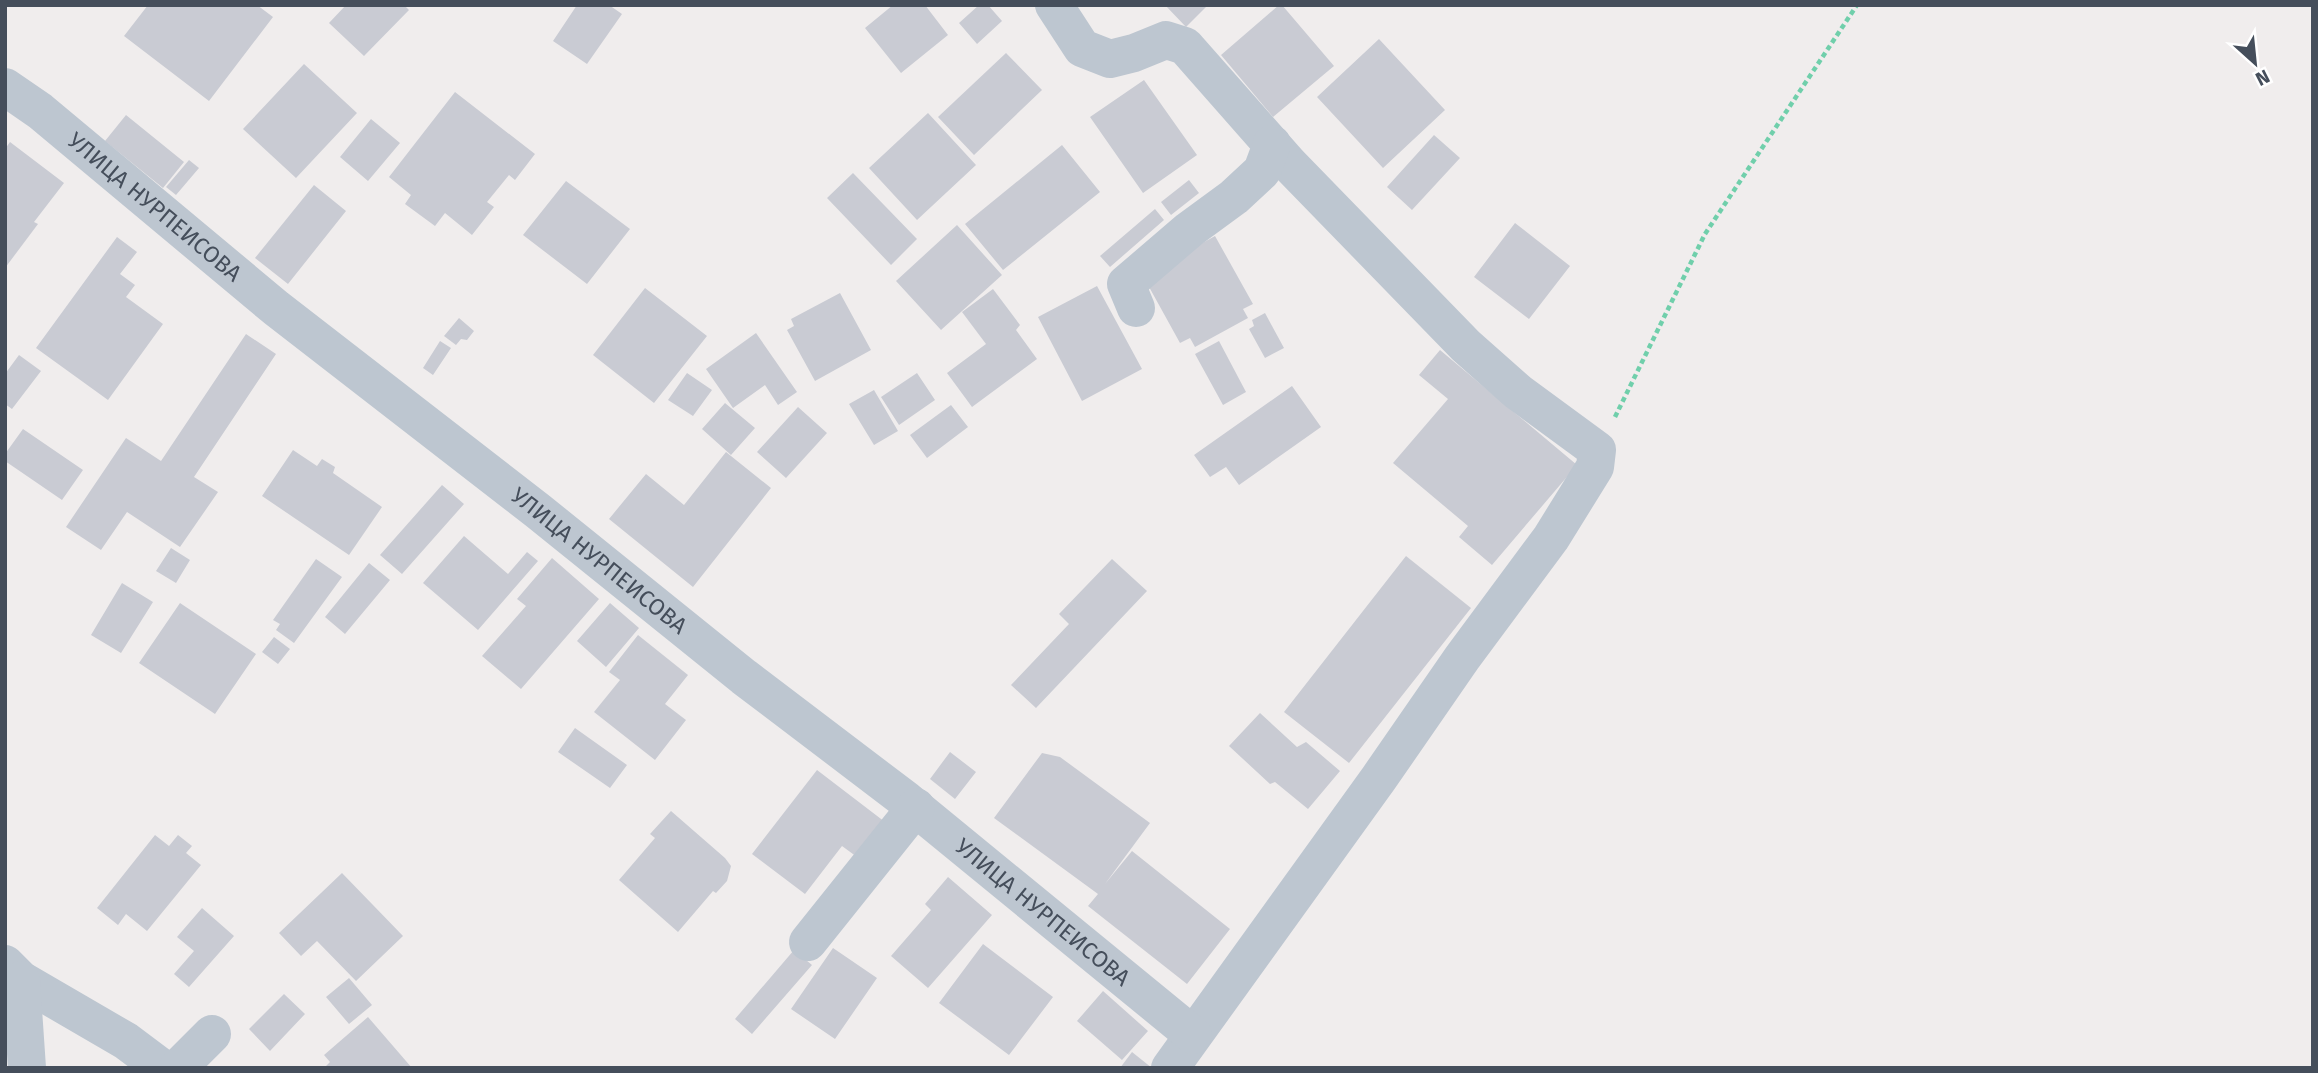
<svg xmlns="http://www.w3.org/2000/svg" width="2318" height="1073" font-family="'Fira Sans',sans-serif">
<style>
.building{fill:#c9cbd3}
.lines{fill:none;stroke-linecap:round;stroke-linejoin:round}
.path{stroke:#70cfab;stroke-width:4.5;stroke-dasharray:5 3.5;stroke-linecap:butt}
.street{stroke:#bdc6d0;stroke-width:38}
.labels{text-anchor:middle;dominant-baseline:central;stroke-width:5;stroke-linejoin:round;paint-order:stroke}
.street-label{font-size:23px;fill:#454e5b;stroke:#fff}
</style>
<rect width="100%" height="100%" fill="#f0eded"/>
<path class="building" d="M148 5H257L273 17 209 101 124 36Z
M346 5H404L409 10 364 56 329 23Z
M577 5H609L622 14 587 64 553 41Z
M893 5H925L948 35 901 73 865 28Z
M979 5H988L1002 21 977 44 959 23Z
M1165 5H1208L1186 27Z
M1279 5H1282L1334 66 1273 117 1221 55Z
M1379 39 1445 110 1383 168 1317 97Z
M1006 53 1042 90 974 155 938 117Z
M304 64 357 113 296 178 243 129Z
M1144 80 1197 155 1143 193 1090 117Z
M455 92 535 154 515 180 509 175 487 202 494 207 472 235 445 213 435 226 405 204 411 195 389 177Z
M928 113 976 165 917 220 869 168Z
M126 115 184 162 163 188 105 141Z
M371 119 400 143 368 181 340 157Z
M1434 135 1460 158 1412 210 1387 187Z
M10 142 64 183 34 222 38 224 5 268V149Z
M1062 145 1100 192 1003 270 965 224Z
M189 160 199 168 176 195 166 187Z
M853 173 917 239 891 265 827 198Z
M1189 180 1199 193 1171 215 1161 202Z
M566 181 630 229 587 284 523 235Z
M314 185 346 211 288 284 255 258Z
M1155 209 1164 220 1110 267 1100 256Z
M1515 223 1570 266 1529 319 1474 277Z
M957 225 1002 275 941 330 896 281Z
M1215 236 1253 304 1243 309 1248 318 1195 347 1190 338 1180 343 1143 276Z
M117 237 137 252 120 274 135 285 126 297 163 324 108 400 36 348Z
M1097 286 1142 369 1082 401 1038 317Z
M645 288 707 336 654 403 593 355Z
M993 289 1020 325 1016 330 1037 359 972 407 947 373 986 344 962 312Z
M840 293 871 350 815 381 787 330 794 326 791 319Z
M1265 313 1284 348 1265 358 1249 329 1254 326 1252 320Z
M459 318 474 331 467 340 461 339 456 345 444 336Z
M756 333 797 392 778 405 765 385 733 408 706 369Z
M246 334 276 354 194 477 218 492 180 547 127 512 101 550 66 527 126 438 161 461Z
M440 341 451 348 433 375 423 368Z
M1219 341 1246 392 1223 405 1195 354Z
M1440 350 1577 465 1492 565 1459 537 1468 526 1393 463 1448 399 1419 375Z
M19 355 41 371 12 409 5 404V374Z
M687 373 712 390 693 416 668 400Z
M917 373 935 400 899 425 881 397Z
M1292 386 1321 427 1239 485 1226 467 1210 477 1194 455Z
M874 390 898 431 874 445 849 404Z
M725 403 755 428 731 455 702 429Z
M951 405 968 427 927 458 910 435Z
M798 407 827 433 786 478 757 452Z
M23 429 83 470 62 500 5 461V454Z
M293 450 317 466 322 459 335 467 333 473 382 507 349 555 262 496Z
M726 452 771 488 693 587 609 519 646 474 684 505Z
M442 485 464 504 402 574 380 555Z
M464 536 508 574 527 552 538 561 478 630 423 583Z
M171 548 190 560 176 583 156 571Z
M1406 556 1471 608 1349 763 1284 712Z
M552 558 599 599 521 689 482 656 526 606 517 599Z
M316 559 342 577 294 643 276 630 280 624 273 620Z
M1112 559 1147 591 1036 708 1011 685 1069 624 1059 614Z
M369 563 390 580 345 634 325 617Z
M122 583 153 602 121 653 91 635Z
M180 603 256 654 215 714 139 663Z
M610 603 639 628 606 667 577 641Z
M638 635 688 675 665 704 686 720 655 760 594 712 620 680 609 672Z
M274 637 290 649 278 664 262 652Z
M1260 713 1297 747 1306 742 1340 771 1308 809 1275 782 1270 784 1229 746Z
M575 728 627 765 610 788 558 752Z
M950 752 976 772 955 799 930 779Z
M1042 753 1060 757 1150 823 1105 884 1132 851 1230 929 1187 984 1088 906 1098 894 994 818Z
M817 770 885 822 857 857 842 846 805 894 752 854Z
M671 811 725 858 731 866 727 881 716 893 713 891 678 932 619 880 655 838 650 834Z
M155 835 169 846 178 835 192 846 186 853 201 865 147 931 126 914 118 925 97 908Z
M342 873 403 936 356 981 317 941 301 956 279 933Z
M948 877 992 915 928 988 891 956 931 910 925 904Z
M202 908 234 936 189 987 174 974 194 951 177 937Z
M983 944 1053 997 1009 1055 939 1003Z
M833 948 877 978 835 1039 791 1009Z
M794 950 812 965 752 1034 735 1019Z
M349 978 372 1005 349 1024 326 997Z
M1103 991 1148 1031 1122 1060 1077 1021Z
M284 994 305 1014 270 1051 249 1029Z
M368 1017 412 1068H324L330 1062 324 1055Z
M1132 1052 1152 1068H1120Z"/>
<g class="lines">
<path class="path" d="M1615 417 1705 234 1857 5"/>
<g class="street">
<path d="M1054 5 1082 48 1110 59 1134 53 1166 40 1185 46 1289 164 1466 346 1518 392 1597 450 1595 467 1551 538 1462 658 1379 778 1170 1068"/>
<path id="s1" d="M5 87 40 111 276 308 538 511 744 677 906 800 1193 1035"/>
<path d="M1136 308 1126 284 1189 230 1234 197 1262 171 1272 144"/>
<path d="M808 942 916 807"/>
<path d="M5 964 21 980 126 1041 162 1068"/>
<path d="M21 980 27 1068"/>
<path d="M178 1068 212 1034"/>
</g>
</g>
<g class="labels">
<g class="street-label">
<text stroke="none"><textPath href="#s1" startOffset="192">УЛИЦА НУРПЕИСОВА</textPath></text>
<text stroke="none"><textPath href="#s1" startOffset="760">УЛИЦА НУРПЕИСОВА</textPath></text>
<text stroke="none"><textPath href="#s1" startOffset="1326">УЛИЦА НУРПЕИСОВА</textPath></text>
</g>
</g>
<rect width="2318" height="1073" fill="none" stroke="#454e5b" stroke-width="14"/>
<g transform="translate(2255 63) rotate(153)" stroke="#ffffff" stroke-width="5" paint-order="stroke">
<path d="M0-5L12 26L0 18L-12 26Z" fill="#454e5b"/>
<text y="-10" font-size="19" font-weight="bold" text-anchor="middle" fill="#454e5b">N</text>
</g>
</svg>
